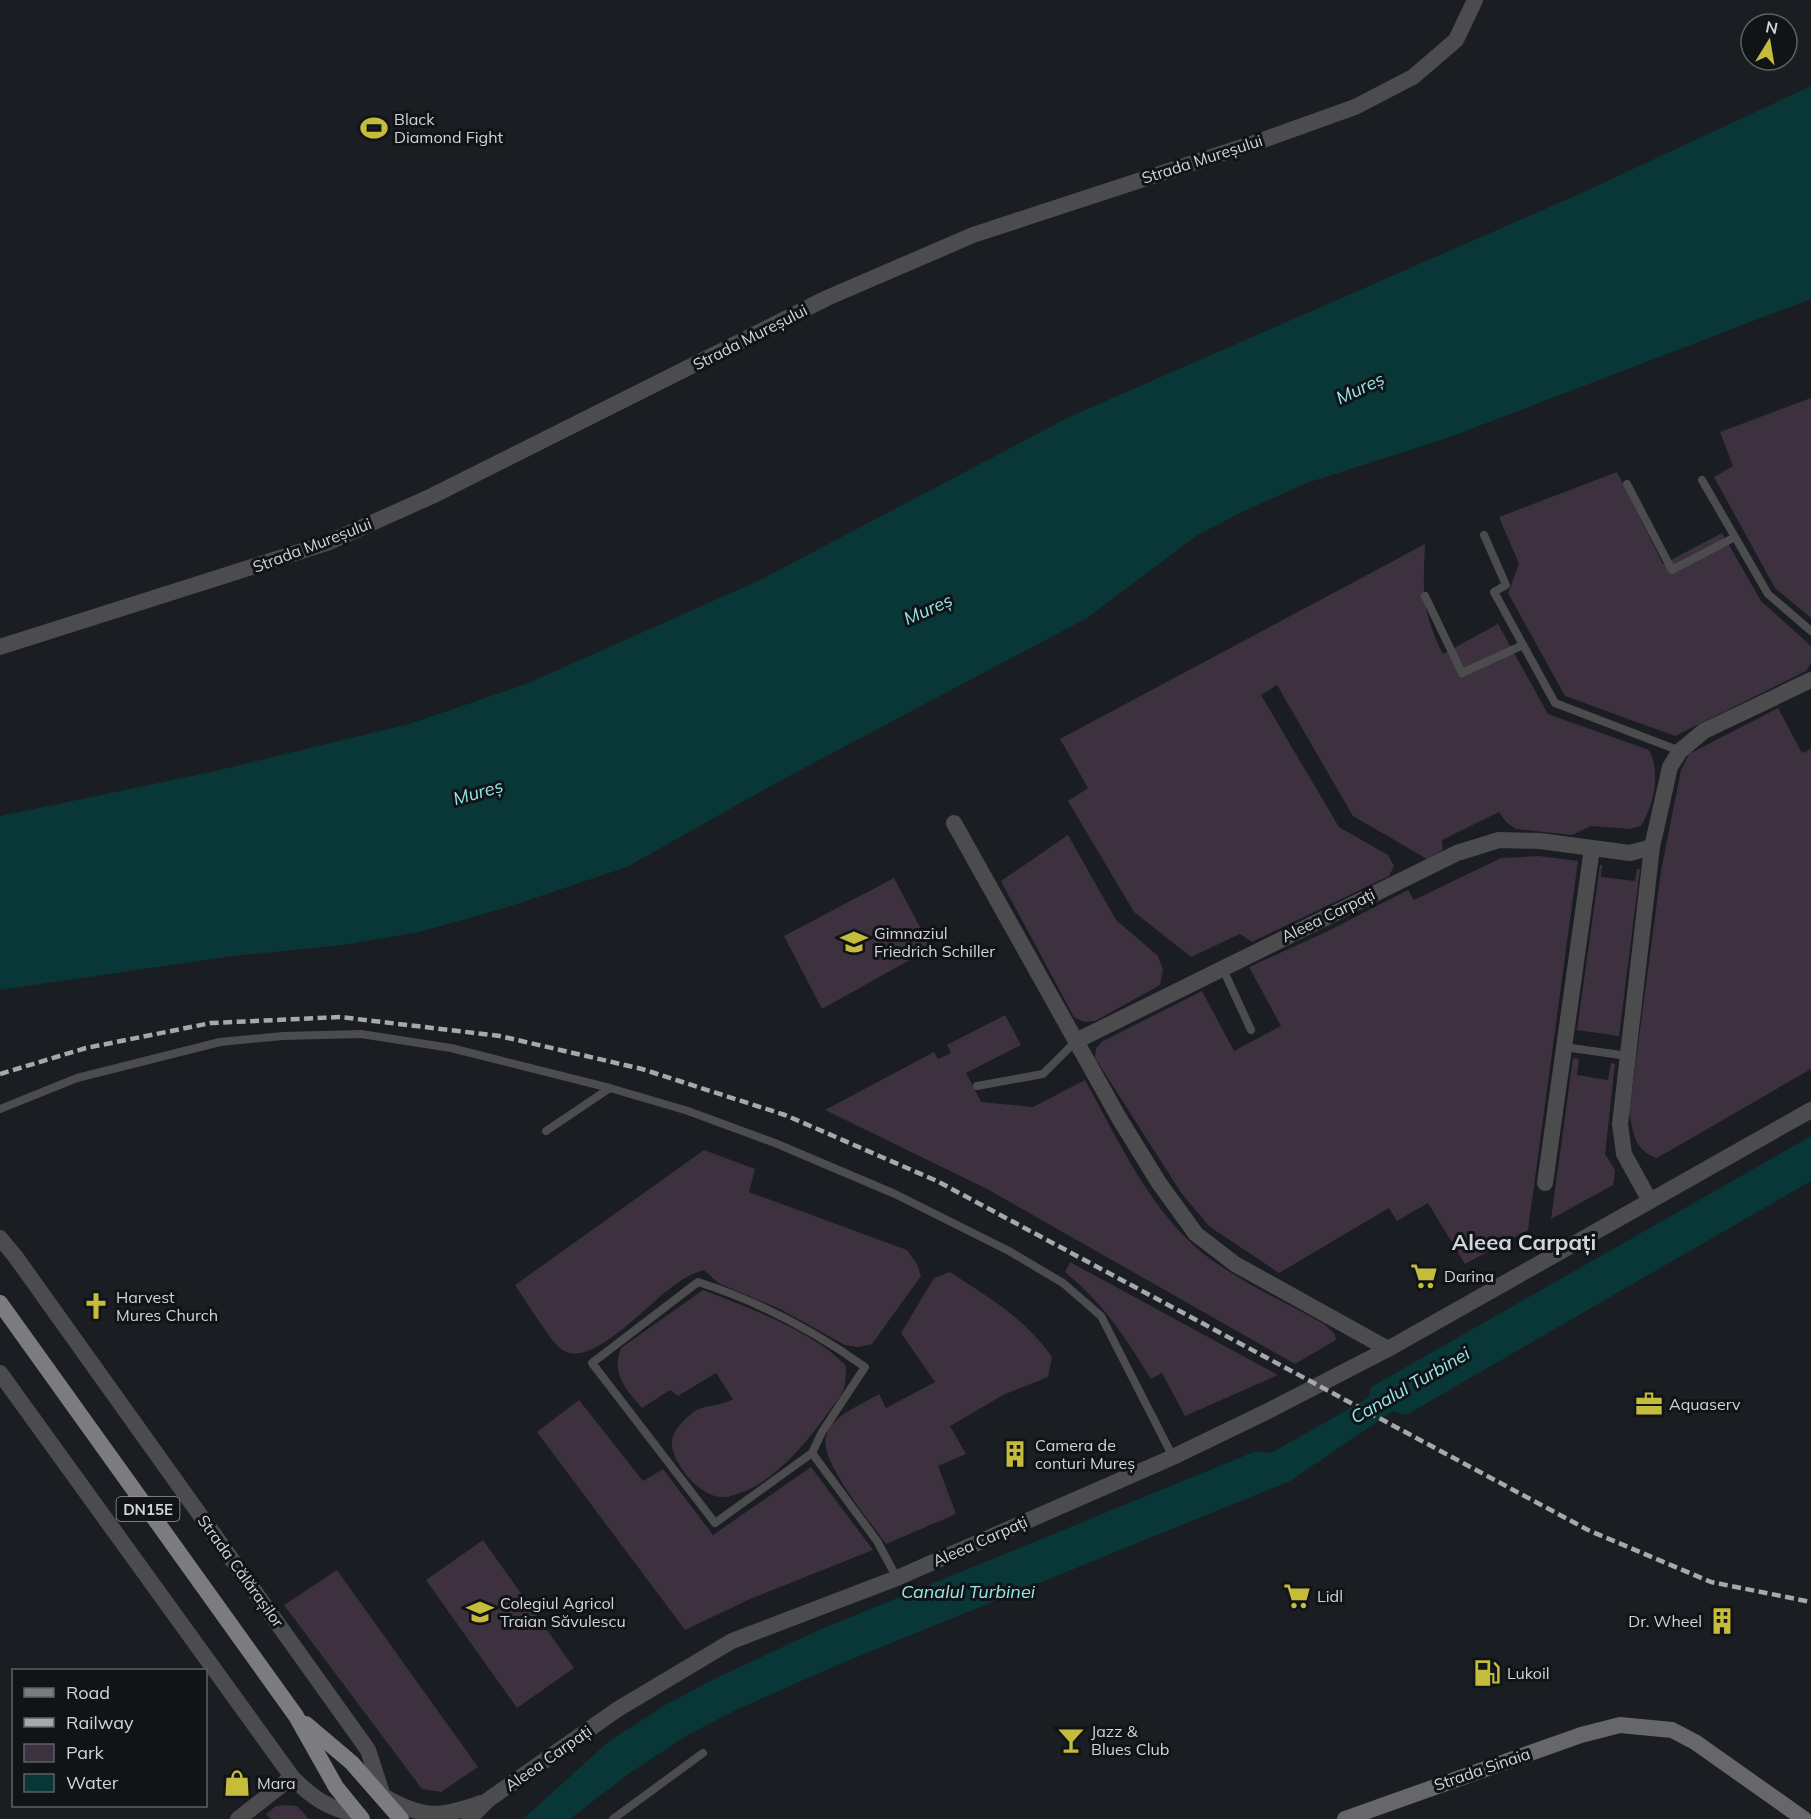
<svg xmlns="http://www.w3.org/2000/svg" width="1811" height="1819" font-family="Mulish,sans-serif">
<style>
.green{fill:#3d3140}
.water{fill:#093637}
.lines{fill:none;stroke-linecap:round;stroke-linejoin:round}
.service{stroke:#4c4c4f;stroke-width:8}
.minor{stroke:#4c4c4f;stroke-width:16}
.tertiary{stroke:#4c4c4f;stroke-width:16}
.secondary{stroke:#67676b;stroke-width:16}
.primary{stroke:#7c7b80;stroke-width:16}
.rail{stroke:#a6a8ac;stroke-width:4.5;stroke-dasharray:9 4.5;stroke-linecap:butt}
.labels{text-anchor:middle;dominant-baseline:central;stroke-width:6;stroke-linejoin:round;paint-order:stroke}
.shield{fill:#111417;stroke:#989a9d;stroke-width:1.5}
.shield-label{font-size:15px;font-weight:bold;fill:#d2d4d7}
.poi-label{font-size:16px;fill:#d2d4d7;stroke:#111417;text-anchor:start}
.street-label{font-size:16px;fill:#d2d4d7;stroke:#111417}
.water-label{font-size:18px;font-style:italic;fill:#98e6e7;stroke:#111417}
.district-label{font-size:22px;font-weight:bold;fill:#d1d5da;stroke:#111417}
</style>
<rect width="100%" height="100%" fill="#1a1d21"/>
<path class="green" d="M1811 398V618L1775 588 1714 477 1733 466 1720 432Z
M1617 472 1663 564 1722 533 1761 601 1811 646V663L1806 671 1675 736 1565 696 1508 593 1519 564 1499 517Z
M1425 544C1423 593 1421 609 1443 654L1498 624 1548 714 1649 750C1661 772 1654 805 1641 826L1630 829 1591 826 1572 835 1516 829 1506 822 1499 812 1442 840 1443 850 1427 859 1353 816 1277 685 1261 695 1339 827 1388 855 1394 866 1389 876 1252 942 1240 934 1191 957 1134 912 1068 801 1088 788 1060 739Z
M1778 708 1802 753 1811 749V1069L1657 1158C1634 1150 1634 1134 1629 1113L1661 871 1681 770 1689 754Z
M1068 835 1116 920 1158 956 1163 970 1160 985 1095 1021 1084 1022 1074 1017 1001 881Z
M1539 856 1578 861 1528 1230 1465 1264 1428 1203 1397 1221 1389 1208 1279 1273 1210 1227 1182 1194 1095 1058 1096 1048 1103 1041 1202 991 1234 1051 1281 1026 1249 967 1326 932 1408 890 1414 900 1501 858Z
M1600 865H1602L1601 877 1635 881 1637 869H1640L1619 1036 1577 1030Z
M894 878 931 948 822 1009 784 936Z
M1005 1015 1021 1045 966 1073 981 1102 1033 1107 1085 1080C1115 1134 1144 1197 1189 1241 1224 1275 1282 1300 1324 1324L1335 1334 1336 1340 1295 1364 987 1189 825 1110 934 1052 938 1059 951 1053 947 1045Z
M1573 1058 1579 1059 1577 1075 1608 1080 1611 1063 1615 1064 1605 1154 1615 1170 1613 1185 1551 1219Z
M704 1150 755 1169 749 1192 907 1250 917 1264 921 1276 872 1344 858 1347 845 1345 780 1309 718 1283 704 1270C690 1274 679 1281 668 1290 646 1306 589 1371 561 1349 551 1342 524 1298 515 1285Z
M1070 1262 1278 1375 1185 1416 1162 1373 1151 1379C1125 1337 1104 1304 1065 1272Z
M950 1272C989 1298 1024 1317 1052 1357L1048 1377 1003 1395 950 1426 966 1454 938 1466 956 1514 886 1544C871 1522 819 1462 826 1436 831 1416 863 1404 879 1394L886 1408 935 1382 901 1333 934 1278Z
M703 1290C745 1306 817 1333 846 1366 846 1373 846 1382 844 1388 842 1395 836 1402 832 1407 808 1442 770 1489 726 1497 702 1501 669 1461 672 1440 674 1429 683 1421 691 1414 702 1404 720 1407 733 1399L716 1373 678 1396 670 1390 642 1408C625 1389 611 1373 621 1348Z
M579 1400 643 1481 663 1469 713 1535 811 1467 873 1550 750 1599 685 1630 537 1432Z
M483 1540 574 1668 517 1708 426 1580Z
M337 1570 478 1767 441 1792 422 1789 284 1605Z
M287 1805 297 1806 309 1819H270L266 1814 276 1806Z"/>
<path class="water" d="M1811 86V299L1450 437 1307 483 1242 512 1196 536 1087 618 776 783 627 867 505 908 419 932 343 945 233 956 0 990V816L211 772 409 724 526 684 758 581 1069 417 1577 195Z
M1811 1136V1181L1406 1415 1393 1411 1290 1481 835 1666 736 1710 686 1736 630 1773 570 1819H523L608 1742 665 1705 716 1678 819 1630 1256 1451 1271 1453 1368 1398 1371 1387Z"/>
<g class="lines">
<path class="service" d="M1702 480 1768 594 1811 631
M1627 484 1672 570 1735 537
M1484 535 1506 585 1494 592 1555 703 1680 751
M1425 596 1462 673 1523 645
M1222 967 1251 1030
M1564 1047 1628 1056
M977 1086 1043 1074 1076 1041
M0 1109 77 1078 220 1042 283 1036 361 1034 451 1048 610 1088 688 1111 775 1143 895 1194 1009 1251 1063 1283 1101 1316 1173 1457
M546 1131 610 1088
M698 1282C758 1301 814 1331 865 1367L822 1432 812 1453 715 1523 592 1363Z
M812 1453 877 1541 897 1578
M613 1819 703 1753"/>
<path class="minor" d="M0 647 327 543 432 496 827 298 973 235 1263 140 1355 107 1413 77 1456 40 1475 0
M954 823 1119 1118 1159 1183 1196 1234 1235 1264 1388 1349
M1076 1041 1457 853 1499 840 1540 841 1630 853 1652 847
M1545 1183 1592 848
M1650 1201 1624 1154 1620 1124 1652 847 1670 767 1680 751 1704 731 1811 680
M238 1819 292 1777"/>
<path class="tertiary" d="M0 1238 15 1256 368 1750 383 1796C423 1819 439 1818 481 1803
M0 1373 292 1777C314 1800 329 1808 360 1816
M469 1819 488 1800 618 1709 732 1641 897 1578 1173 1457 1266 1412 1388 1349 1811 1110"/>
<path class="secondary" d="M1345 1819 1581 1735 1620 1725 1672 1730 1695 1742 1804 1819"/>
<path class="primary" d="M0 1303 296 1716 336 1787 362 1819
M306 1724 352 1763 401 1819"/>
<path class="rail" d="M0 1074 86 1048 211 1023 340 1017 500 1036 642 1069 785 1115 937 1181 1588 1530 1711 1582 1811 1602"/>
</g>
<defs>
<symbol id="stadium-bare" viewBox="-9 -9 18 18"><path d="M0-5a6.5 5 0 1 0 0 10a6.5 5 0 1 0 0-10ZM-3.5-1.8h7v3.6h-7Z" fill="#c6bc3c" stroke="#111417" stroke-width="2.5" paint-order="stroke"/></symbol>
<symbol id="school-bare" viewBox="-9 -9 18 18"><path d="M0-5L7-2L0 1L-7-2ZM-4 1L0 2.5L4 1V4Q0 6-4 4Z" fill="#c6bc3c" stroke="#111417" stroke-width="2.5" paint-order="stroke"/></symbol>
<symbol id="supermarket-bare" viewBox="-9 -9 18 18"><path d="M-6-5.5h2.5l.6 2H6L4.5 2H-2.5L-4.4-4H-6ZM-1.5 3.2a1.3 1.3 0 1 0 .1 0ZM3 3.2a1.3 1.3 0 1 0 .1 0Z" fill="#c6bc3c" stroke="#111417" stroke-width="2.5" paint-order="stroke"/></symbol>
<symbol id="church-bare" viewBox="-9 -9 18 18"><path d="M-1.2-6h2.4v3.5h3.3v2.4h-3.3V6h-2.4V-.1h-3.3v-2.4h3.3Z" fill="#c6bc3c" stroke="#111417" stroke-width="2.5" paint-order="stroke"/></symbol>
<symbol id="office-bare" viewBox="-9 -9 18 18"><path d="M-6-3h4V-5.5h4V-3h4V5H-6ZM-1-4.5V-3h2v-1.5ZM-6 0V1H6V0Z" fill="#c6bc3c" stroke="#111417" stroke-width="2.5" paint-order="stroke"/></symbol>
<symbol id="building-bare" viewBox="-9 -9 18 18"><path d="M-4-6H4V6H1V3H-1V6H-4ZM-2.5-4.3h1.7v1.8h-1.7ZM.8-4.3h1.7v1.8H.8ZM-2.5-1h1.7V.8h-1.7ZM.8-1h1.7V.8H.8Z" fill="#c6bc3c" stroke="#111417" stroke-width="2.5" paint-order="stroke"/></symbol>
<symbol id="university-bare" viewBox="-9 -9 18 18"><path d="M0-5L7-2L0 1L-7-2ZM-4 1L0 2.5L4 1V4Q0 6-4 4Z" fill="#c6bc3c" stroke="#111417" stroke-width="2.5" paint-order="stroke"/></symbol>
<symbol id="fuel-bare" viewBox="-9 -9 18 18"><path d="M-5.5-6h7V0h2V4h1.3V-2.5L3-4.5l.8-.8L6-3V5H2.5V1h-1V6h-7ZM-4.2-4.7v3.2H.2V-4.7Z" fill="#c6bc3c" stroke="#111417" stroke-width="2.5" paint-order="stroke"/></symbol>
<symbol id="bar-bare" viewBox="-9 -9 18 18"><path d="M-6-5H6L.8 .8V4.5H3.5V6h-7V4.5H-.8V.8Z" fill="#c6bc3c" stroke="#111417" stroke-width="2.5" paint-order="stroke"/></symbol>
<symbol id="shop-bare" viewBox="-9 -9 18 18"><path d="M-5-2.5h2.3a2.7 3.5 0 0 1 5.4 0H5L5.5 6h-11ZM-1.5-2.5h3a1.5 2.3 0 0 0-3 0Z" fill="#c6bc3c" stroke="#111417" stroke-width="2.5" paint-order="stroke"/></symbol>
</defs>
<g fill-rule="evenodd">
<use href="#stadium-bare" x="355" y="109" width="38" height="38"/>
<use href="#school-bare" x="835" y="923" width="38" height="38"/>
<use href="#supermarket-bare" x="1405" y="1257" width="38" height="38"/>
<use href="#church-bare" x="77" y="1287" width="38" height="38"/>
<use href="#office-bare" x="1630" y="1385" width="38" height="38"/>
<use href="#building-bare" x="996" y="1435" width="38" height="38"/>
<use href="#supermarket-bare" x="1278" y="1577" width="38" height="38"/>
<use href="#university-bare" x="461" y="1593" width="38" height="38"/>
<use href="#building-bare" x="1703" y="1602" width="38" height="38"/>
<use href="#fuel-bare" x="1468" y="1654" width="38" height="38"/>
<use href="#bar-bare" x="1052" y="1721" width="38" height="38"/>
<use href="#shop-bare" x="218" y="1764" width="38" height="38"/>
</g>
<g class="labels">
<rect class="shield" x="116.5" y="1497" width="63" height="24" rx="4.5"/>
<g class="shield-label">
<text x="148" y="1509">DN15E</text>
</g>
<g class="poi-label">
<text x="394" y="119">Black<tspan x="394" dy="18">Diamond Fight</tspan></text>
<text x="874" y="933">Gimnaziul<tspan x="874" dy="18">Friedrich Schiller</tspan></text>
<text x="1444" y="1276">Darina</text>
<text x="116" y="1297">Harvest<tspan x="116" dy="18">Mures Church</tspan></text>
<text x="1669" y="1404">Aquaserv</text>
<text x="1035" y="1445">Camera de<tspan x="1035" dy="18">conturi Mureș</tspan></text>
<text x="1317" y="1596">Lidl</text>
<text x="500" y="1603">Colegiul Agricol<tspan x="500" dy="18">Traian Săvulescu</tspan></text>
<text x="1702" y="1621" text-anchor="end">Dr. Wheel</text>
<text x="1507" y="1673">Lukoil</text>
<text x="1091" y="1731">Jazz &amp;<tspan x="1091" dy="18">Blues Club</tspan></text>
<text x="257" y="1783">Mara</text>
</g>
<g class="street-label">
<text transform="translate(1202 159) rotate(-18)">Strada Mureșului</text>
<text transform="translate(750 337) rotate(-27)">Strada Mureșului</text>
<text transform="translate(312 545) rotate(-21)">Strada Mureșului</text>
<text transform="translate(1328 915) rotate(-26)">Aleea Carpați</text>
<text transform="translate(980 1541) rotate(-24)">Aleea Carpați</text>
<text transform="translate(241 1571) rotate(54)">Strada Călărașilor</text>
<text transform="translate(548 1758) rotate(-35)">Aleea Carpați</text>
<text transform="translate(1482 1769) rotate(-19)">Strada Sinaia</text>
</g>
<g class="water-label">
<text transform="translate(1360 388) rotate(-25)">Mureș</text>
<text transform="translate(928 609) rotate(-24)">Mureș</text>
<text transform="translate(478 792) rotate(-16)">Mureș</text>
<text transform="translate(1410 1385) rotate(-30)">Canalul Turbinei</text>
<text x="968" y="1591">Canalul Turbinei</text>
</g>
<g class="district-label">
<text x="1524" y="1242">Aleea Carpați</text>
</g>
</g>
<rect x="12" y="1669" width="195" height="138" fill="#111417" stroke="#5e6164" stroke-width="1.5"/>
<rect x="24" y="1688" width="30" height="9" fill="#7c7b80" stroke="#5e6164" stroke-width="1.5"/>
<text x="66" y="1699" font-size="18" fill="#d2d4d7">Road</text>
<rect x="24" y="1718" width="30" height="9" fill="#a6a8ac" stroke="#5e6164" stroke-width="1.5"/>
<text x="66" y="1729" font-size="18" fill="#d2d4d7">Railway</text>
<rect x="24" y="1744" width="30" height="18" fill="#3d3140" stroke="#5e6164" stroke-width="1.5"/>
<text x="66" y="1759" font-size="18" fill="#d2d4d7">Park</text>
<rect x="24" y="1774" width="30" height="18" fill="#093637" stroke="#5e6164" stroke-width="1.5"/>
<text x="66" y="1789" font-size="18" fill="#d2d4d7">Water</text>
<g transform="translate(1769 42) rotate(11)"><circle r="28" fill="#111417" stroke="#5e6164" stroke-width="1.5"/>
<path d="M0-4.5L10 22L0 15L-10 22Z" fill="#c6bc3c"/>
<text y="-9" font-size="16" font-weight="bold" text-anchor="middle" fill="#d2d4d7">N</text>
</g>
</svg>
